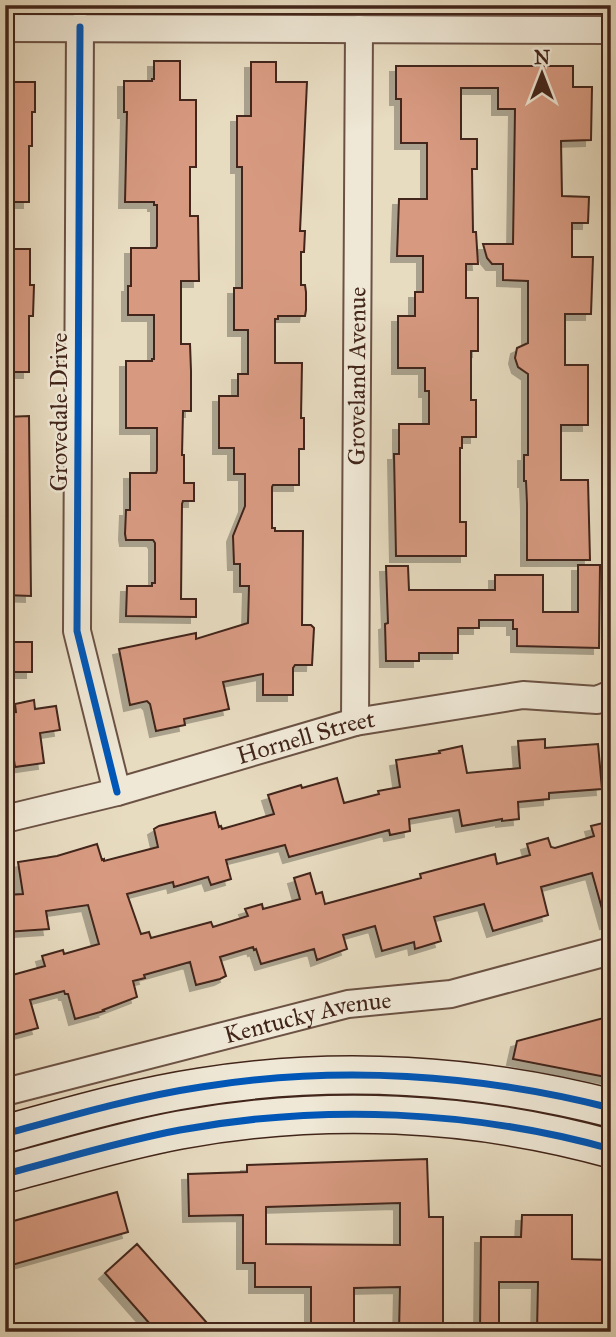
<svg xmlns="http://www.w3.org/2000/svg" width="616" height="1337" font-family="'IM FELL Great Primer',serif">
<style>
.building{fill:#d79a81;stroke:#42251a;stroke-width:2;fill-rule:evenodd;filter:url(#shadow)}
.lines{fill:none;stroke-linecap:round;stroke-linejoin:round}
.street-casing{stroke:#6b5244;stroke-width:30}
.secondary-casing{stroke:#42251a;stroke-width:40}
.street{stroke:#efe8d6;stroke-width:26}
.secondary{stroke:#efe8d6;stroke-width:37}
.cycleway-casing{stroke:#efe8d6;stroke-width:11}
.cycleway{stroke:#0057b8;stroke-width:7}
.labels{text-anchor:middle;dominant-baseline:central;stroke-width:5;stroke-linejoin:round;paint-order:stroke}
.street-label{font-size:24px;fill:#42251a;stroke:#efe8d6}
</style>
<defs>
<filter id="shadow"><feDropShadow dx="-6" dy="6" stdDeviation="0" flood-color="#0004"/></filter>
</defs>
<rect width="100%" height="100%" fill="#e7dbc0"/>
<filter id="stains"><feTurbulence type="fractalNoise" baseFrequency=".00286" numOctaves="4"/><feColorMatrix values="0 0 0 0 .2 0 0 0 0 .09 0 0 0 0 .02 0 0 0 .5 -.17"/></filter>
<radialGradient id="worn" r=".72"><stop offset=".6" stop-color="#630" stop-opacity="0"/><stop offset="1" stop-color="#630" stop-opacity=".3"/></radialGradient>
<path class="building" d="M154 61H180V100H196V167H190V216H198L199 281H181V344H190L191 371V411H183L182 455H184V483H194V501H183L182 504 181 599H196V617L126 616 127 586H152V583H155V543L153 540H126L125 534 126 510H130V473H156L157 470V428H126V361H152V359H154V315H128V286H131V248H156L157 246V205H154V202H125L127 112H124V81H152V79H154Z
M251 62H276V82H307L300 231H305L304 252H301V285H305L306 292V310L305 316H278V319H275V363H302L301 418H304V449H299V485H273L272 487V528H275V531H303L302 625H311L314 628 312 665H295L293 668V695H263V674L223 682 229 709 184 719 185 725 156 731 150 704 147 701 130 705 119 649 196 633V639L248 623 249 586H240V564H234L233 536 245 506V474H234V448H219V396H238V374H248V330H234V288H242V167H237V116H251Z
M396 66H573V87H592L591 140 561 141 562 196 589 197 588 223H572V257H593L591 314H565V365H588V425H561V480H588L590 560H527V504L526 481H524V455H528V374L518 367 515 358 517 348 528 343V281L503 280V264H492L487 258 483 244H513L515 109H498V88H461V139H477V169H472L473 232H476L478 264H466V298H478V351H471V400H476V437H462V448H460V522H466V556H396L394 454H399V424H429V391H425V368H398V316H415V292H423V256H397L399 199H427V143H401V99H396Z
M5 82H35V112H32V146H29V202H5Z
M5 249H30V285H34L33 316H29V372H5Z
M29 416 31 596 5 595V417Z
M578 565H600L599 648 517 646V629H513V620H479V628H458V653H419V661H386L385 624 388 623 386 566H408L409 590H495V575H543V612H578Z
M5 642H32V672H5Z
M34 700 35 709 56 706 60 730 40 733 44 763 15 767 7 713 16 712 15 704Z
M545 739V748L598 744 602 789 549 793V799L518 802 519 819 502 821V819L462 826 459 810 409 819 410 831 390 835 389 830 289 857 285 845 226 860 231 879 211 885 208 877 174 887 173 882 127 894 141 934 149 932 151 938 211 922 213 927 248 916 245 909 262 904 263 909 300 899 294 878 310 873 316 894 322 892 325 904 421 878 420 874 495 854 497 864 530 855 527 844 548 838 551 847 555 848 594 836 591 826 611 821V922L606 923 592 873 541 887 548 915 493 931 484 904 434 917 441 941 415 949 414 942 382 951 375 926 343 935 347 949 317 960 314 949 261 964 256 949 254 950 253 947 220 957 226 976 220 979 196 985 190 962 144 975 145 978 133 981 137 997 103 1010 104 1011 75 1019 68 994H65L64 991 30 1000 38 1028 5 1037V977L45 966 42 956 63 950 64 954 99 944 88 905 46 911 49 929 5 932V895L23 894 18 862 57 856 97 844 102 860 104 859V861L158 847 154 829 159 826 215 812 219 827 221 826 222 829 274 814 268 795 301 785 302 788 337 778 344 803 379 794 378 791 400 787 396 760 440 753 439 751 462 746 467 773 520 768 518 741Z
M611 1016V1078L513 1059 517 1041Z
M427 1159 429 1217H443V1332H399L400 1287 354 1288V1332H311V1287H255V1263H243V1215L189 1216 188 1174 247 1172V1165ZM400 1203V1245L266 1244V1207Z
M117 1192 128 1232 5 1267V1235L13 1233 10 1222Z
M522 1215H572V1259L611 1260V1332H537L538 1282H499V1332H480L481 1237H521Z
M137 1244 169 1280 215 1332H157L105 1273Z"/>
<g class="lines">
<defs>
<g id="street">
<path d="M80 27 77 631 117 792"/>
<path d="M5 28 611 30"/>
<path id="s1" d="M355 722 359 29"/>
<path id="s2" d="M5 819 117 792 355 722 523 695 597 700 611 694"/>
<path id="s3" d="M5 1092 348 1004 451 994 611 951"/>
</g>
<path id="secondary" d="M5 1134C70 1116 135 1097 201 1087 337 1065 478 1074 611 1108
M5 1174C63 1159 121 1141 180 1130 321 1104 472 1110 611 1149"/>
</defs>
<use href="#street" class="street-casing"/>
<use href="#secondary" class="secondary-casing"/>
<use href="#street" class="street"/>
<use href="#secondary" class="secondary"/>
<defs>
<path id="cycleway" d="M80 27 77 631 117 792
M5 1134C70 1116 135 1097 201 1087 337 1065 478 1074 611 1108
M5 1174C63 1159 121 1141 180 1130 321 1104 472 1110 611 1149"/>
</defs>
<use href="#cycleway" class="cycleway-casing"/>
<use href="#cycleway" class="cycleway"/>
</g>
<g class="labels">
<g class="street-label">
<text stroke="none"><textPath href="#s1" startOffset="346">Groveland Avenue</textPath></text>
<text transform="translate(59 412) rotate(-90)">Grovedale Drive</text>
<text stroke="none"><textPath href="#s2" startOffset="312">Hornell Street</textPath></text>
<text stroke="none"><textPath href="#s3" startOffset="312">Kentucky Avenue</textPath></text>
</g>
</g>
<rect width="616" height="1337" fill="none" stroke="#e7dbc0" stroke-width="28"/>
<rect x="7" y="7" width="602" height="1323" fill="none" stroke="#42251a" stroke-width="3.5"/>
<rect x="14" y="14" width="588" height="1309" fill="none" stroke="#42251a" stroke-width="2"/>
<g transform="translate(542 74)" stroke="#efe8d6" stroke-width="5" paint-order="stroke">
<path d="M0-5L12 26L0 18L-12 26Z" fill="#42251a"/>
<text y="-10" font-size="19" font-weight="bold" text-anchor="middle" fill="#42251a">N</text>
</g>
<rect width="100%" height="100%" filter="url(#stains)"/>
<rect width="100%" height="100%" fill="url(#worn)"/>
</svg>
